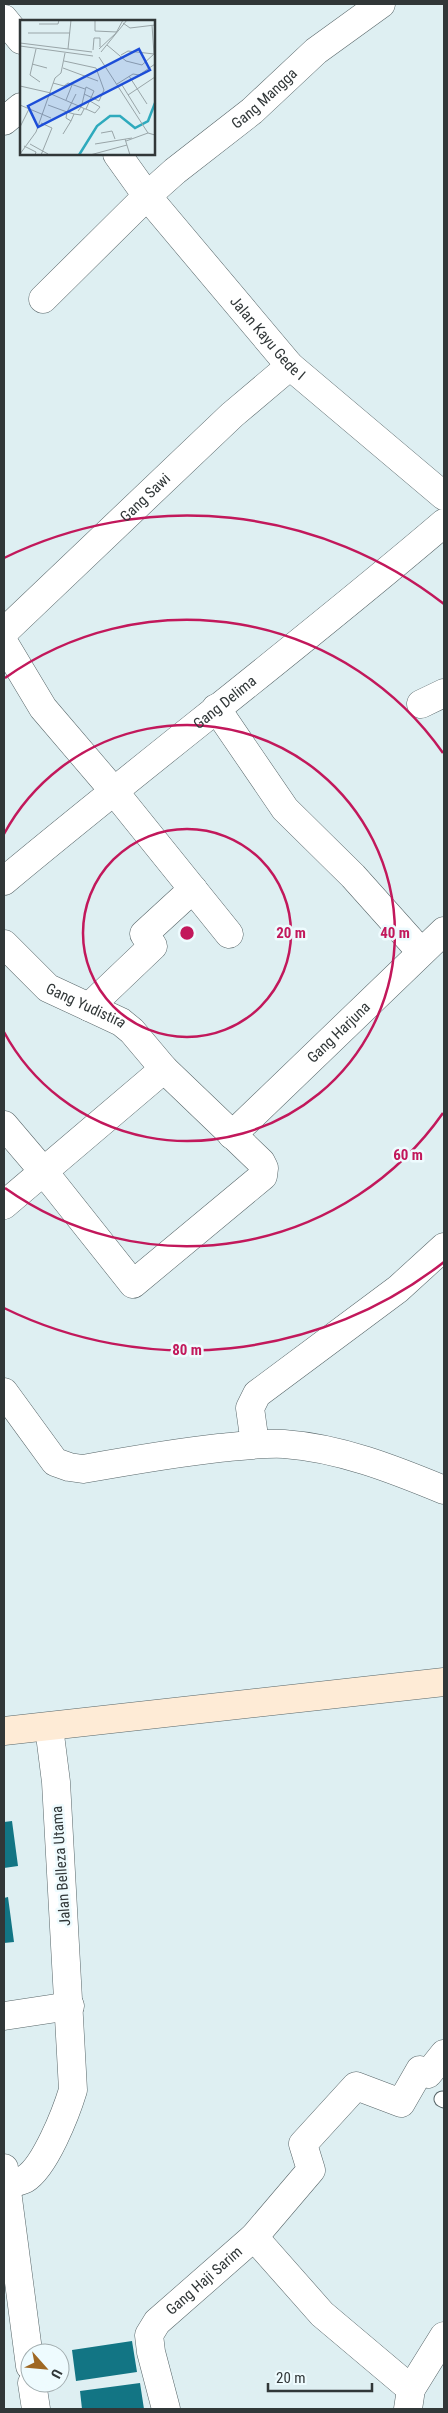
<svg xmlns="http://www.w3.org/2000/svg" width="448" height="2413" font-family="'Roboto Condensed',sans-serif">
<style>
.building{fill:#127584}
.lines{fill:none;stroke-linecap:round;stroke-linejoin:round}
.lane-casing{stroke:#586669;stroke-width:17}
.street-casing{stroke:#586669;stroke-width:29}
.secondary-casing{stroke:#586669;stroke-width:29}
.lane{stroke:#fff;stroke-width:15}
.street{stroke:#fff;stroke-width:28}
.secondary{stroke:#feebd6;stroke-width:28}
.ring{fill:none;stroke:#c2185b;stroke-width:2.5}
.labels{text-anchor:middle;dominant-baseline:central;stroke-width:5;stroke-linejoin:round;paint-order:stroke}
.street-label{font-size:15px;fill:#313738;stroke:#eefbfe}
.inset-river{fill:none;stroke:#2eaabd;stroke-width:2.5}
.inset-road{fill:none;stroke:#99a5a8;stroke-width:1}
.view{fill:#1d4ed8;fill-opacity:0.15;stroke:#1d4ed8;stroke-width:2.5}
.inset-edge{fill:none;stroke:#313738;stroke-width:2.5}
.centre{fill:#c2185b;stroke:#eefbfe;stroke-width:2.5}
.ring-label{font-size:15px;text-anchor:middle;font-weight:bold;fill:#c2185b;stroke:#eefbfe;stroke-width:5;stroke-linejoin:round;paint-order:stroke}
</style>
<rect width="100%" height="100%" fill="#deeff2"/>
<path class="building" d="M12 1821 18 1866 4 1868V1822Z
M8 1897 14 1942 4 1943V1898Z
M132 2341 137 2372 76 2381 72 2350Z
M140 2383 144 2409H82L80 2391Z"/>
<g class="lines">
<defs>
<path id="lane" d="M442 2099 444 2100"/>
<g id="street">
<path d="M4 19 21 40"/>
<path d="M4 121 21 107"/>
<path id="s1" d="M117 154 147 196 290 366 444 496"/>
<path id="s2" d="M43 299 147 196 175 171 252 111 316 51 381 4"/>
<path id="s3" d="M4 632 232 415 290 366"/>
<path d="M4 643 43 708 113 790 229 934"/>
<path d="M421 704 444 693"/>
<path d="M216 708 285 809 353 876 421 952"/>
<path id="s4" d="M4 881C149 760 300 646 444 523"/>
<path id="s5" d="M4 944 48 988 121 1022 132 1031 164 1069 261 1162 264 1168 263 1176 133 1284 44 1172 4 1125"/>
<path d="M89 1007 153 946 144 934 193 889"/>
<path id="s6" d="M232 1135 444 931"/>
<path d="M4 1205 164 1069"/>
<path d="M4 1392 55 1462 69 1467 83 1469C128 1461 173 1453 219 1448 240 1446 262 1443 284 1444 340 1448 393 1469 444 1490"/>
<path d="M255 1444 250 1408 257 1394 398 1289 444 1247"/>
<path d="M4 2016 70 2006"/>
<path d="M4 2168 30 2366"/>
<path d="M6 2185C12 2183 19 2182 25 2179 45 2167 66 2113 73 2090L56 1782 49 1727"/>
<path d="M254 2237 322 2314 411 2389"/>
<path d="M32 2383 36 2409"/>
<path id="s7" d="M166 2409 151 2352 149 2335 157 2322 254 2237 311 2170 303 2144 356 2086 401 2103 420 2070 428 2074 444 2054"/>
<path d="M408 2409 411 2389 444 2336"/>
</g>
<path id="secondary" d="M4 1731 444 1682"/>
</defs>
<use href="#lane" class="lane-casing"/>
<use href="#street" class="street-casing"/>
<use href="#secondary" class="secondary-casing"/>
<use href="#lane" class="lane"/>
<use href="#street" class="street"/>
<use href="#secondary" class="secondary"/>
</g>
<g class="ring">
<circle cx="187" cy="933" r="104"/>
<path d="M4 834A208 208 0 1 1 4 1032"/>
<path d="M443 1113A313 313 0 0 1 5 1188M5 678A313 313 0 0 1 443 753"/>
<path d="M444 1262A417 417 0 0 1 4 1308M4 558A417 417 0 0 1 444 604"/>
</g>
<g class="labels">
<g class="street-label">
<text stroke="none"><textPath href="#s2" startOffset="299">Gang Mangga</textPath></text>
<text stroke="none"><textPath href="#s1" startOffset="238">Jalan Kayu Gede I</textPath></text>
<text stroke="none"><textPath href="#s3" startOffset="195">Gang Sawi</textPath></text>
<text stroke="none"><textPath href="#s4" startOffset="284">Gang Delima</textPath></text>
<text stroke="none"><textPath href="#s5" startOffset="104">Gang Yudistira</textPath></text>
<text stroke="none"><textPath href="#s6" startOffset="148">Gang Harjuna</textPath></text>
<text transform="translate(61 1866) rotate(-94)">Jalan Belleza Utama</text>
<text stroke="none"><textPath href="#s7" startOffset="154">Gang Haji Sarim</textPath></text>
</g>
</g>
<g transform="translate(20 20)">
<rect width="135" height="135" fill="#deeff2"/>
<path class="inset-river" d="M59 135 77 106 90 96H100L115 108 128 101 135 83"/>
<path class="inset-road" d="M75 0V11L97 12M103 3 110 8 135 5M19 4H38L39 0M8 13H50M0 23 72 32M87 25 106 41 122 45 134 34 132 5M0 26 73 36M16 29 10 55 20 62M48 29 51 0M79 29 96 13 103 0M73 30 74 18H80V27M81 32 107 0M101 35 108 31 134 34M79 37 128 113M44 41 76 48 84 70 79 81 64 74M12 44 27 48M43 48 78 61M109 56 127 84M112 60 135 44M33 63 44 66 48 63M48 63 65 69M97 64 113 54 119 55M102 65 120 94M0 66 31 73M31 74 61 87 65 89H66L74 71 66 67 62 84 61 87 58 91M108 75 135 57M46 80 52 65M0 85 31 98M28 85 47 92 56 74M66 89 75 93 80 87 70 81M54 94 47 92 46 98 51 101 54 94 61 95 64 89M21 103 32 108 21 135M0 107 9 89M81 113 92 111 95 119M43 114 51 101M105 119 110 135M106 121 128 113 135 115M10 124 28 134M75 124 112 118M4 126 16 132 15 135M0 134 16 112 35 58 41 53 45 33M70 135 107 125"/>
<path class="view" d="M119 29 130 50 18 107 8 86Z"/>
<rect width="135" height="135" class="inset-edge"/>
</g>
<circle cx="187" cy="933" r="8" class="centre"/>
<g class="ring-label">
<text x="291" y="938">20 m</text>
<text x="395" y="938">40 m</text>
<text x="408" y="1160">60 m</text>
<text x="187" y="1355">80 m</text>
</g>
<rect width="448" height="2413" fill="none" stroke="#313738" stroke-width="10"/>
<g transform="translate(45 2368) rotate(117)"><circle r="24" fill="#eefbfe" stroke="#a2adaf"/>
<path d="M0-4L9 19L0 12L-9 19Z" fill="#9f6823"/>
<text y="-8" font-size="14" font-weight="bold" text-anchor="middle" fill="#313738">U</text>
</g>
<path d="M268 2383v8h104v-8" fill="none" stroke="#313738" stroke-width="2.5"/>
<text x="276" y="2383" font-size="15" fill="#313738" stroke="#eefbfe" stroke-width="4" paint-order="stroke">20 m</text>
</svg>
